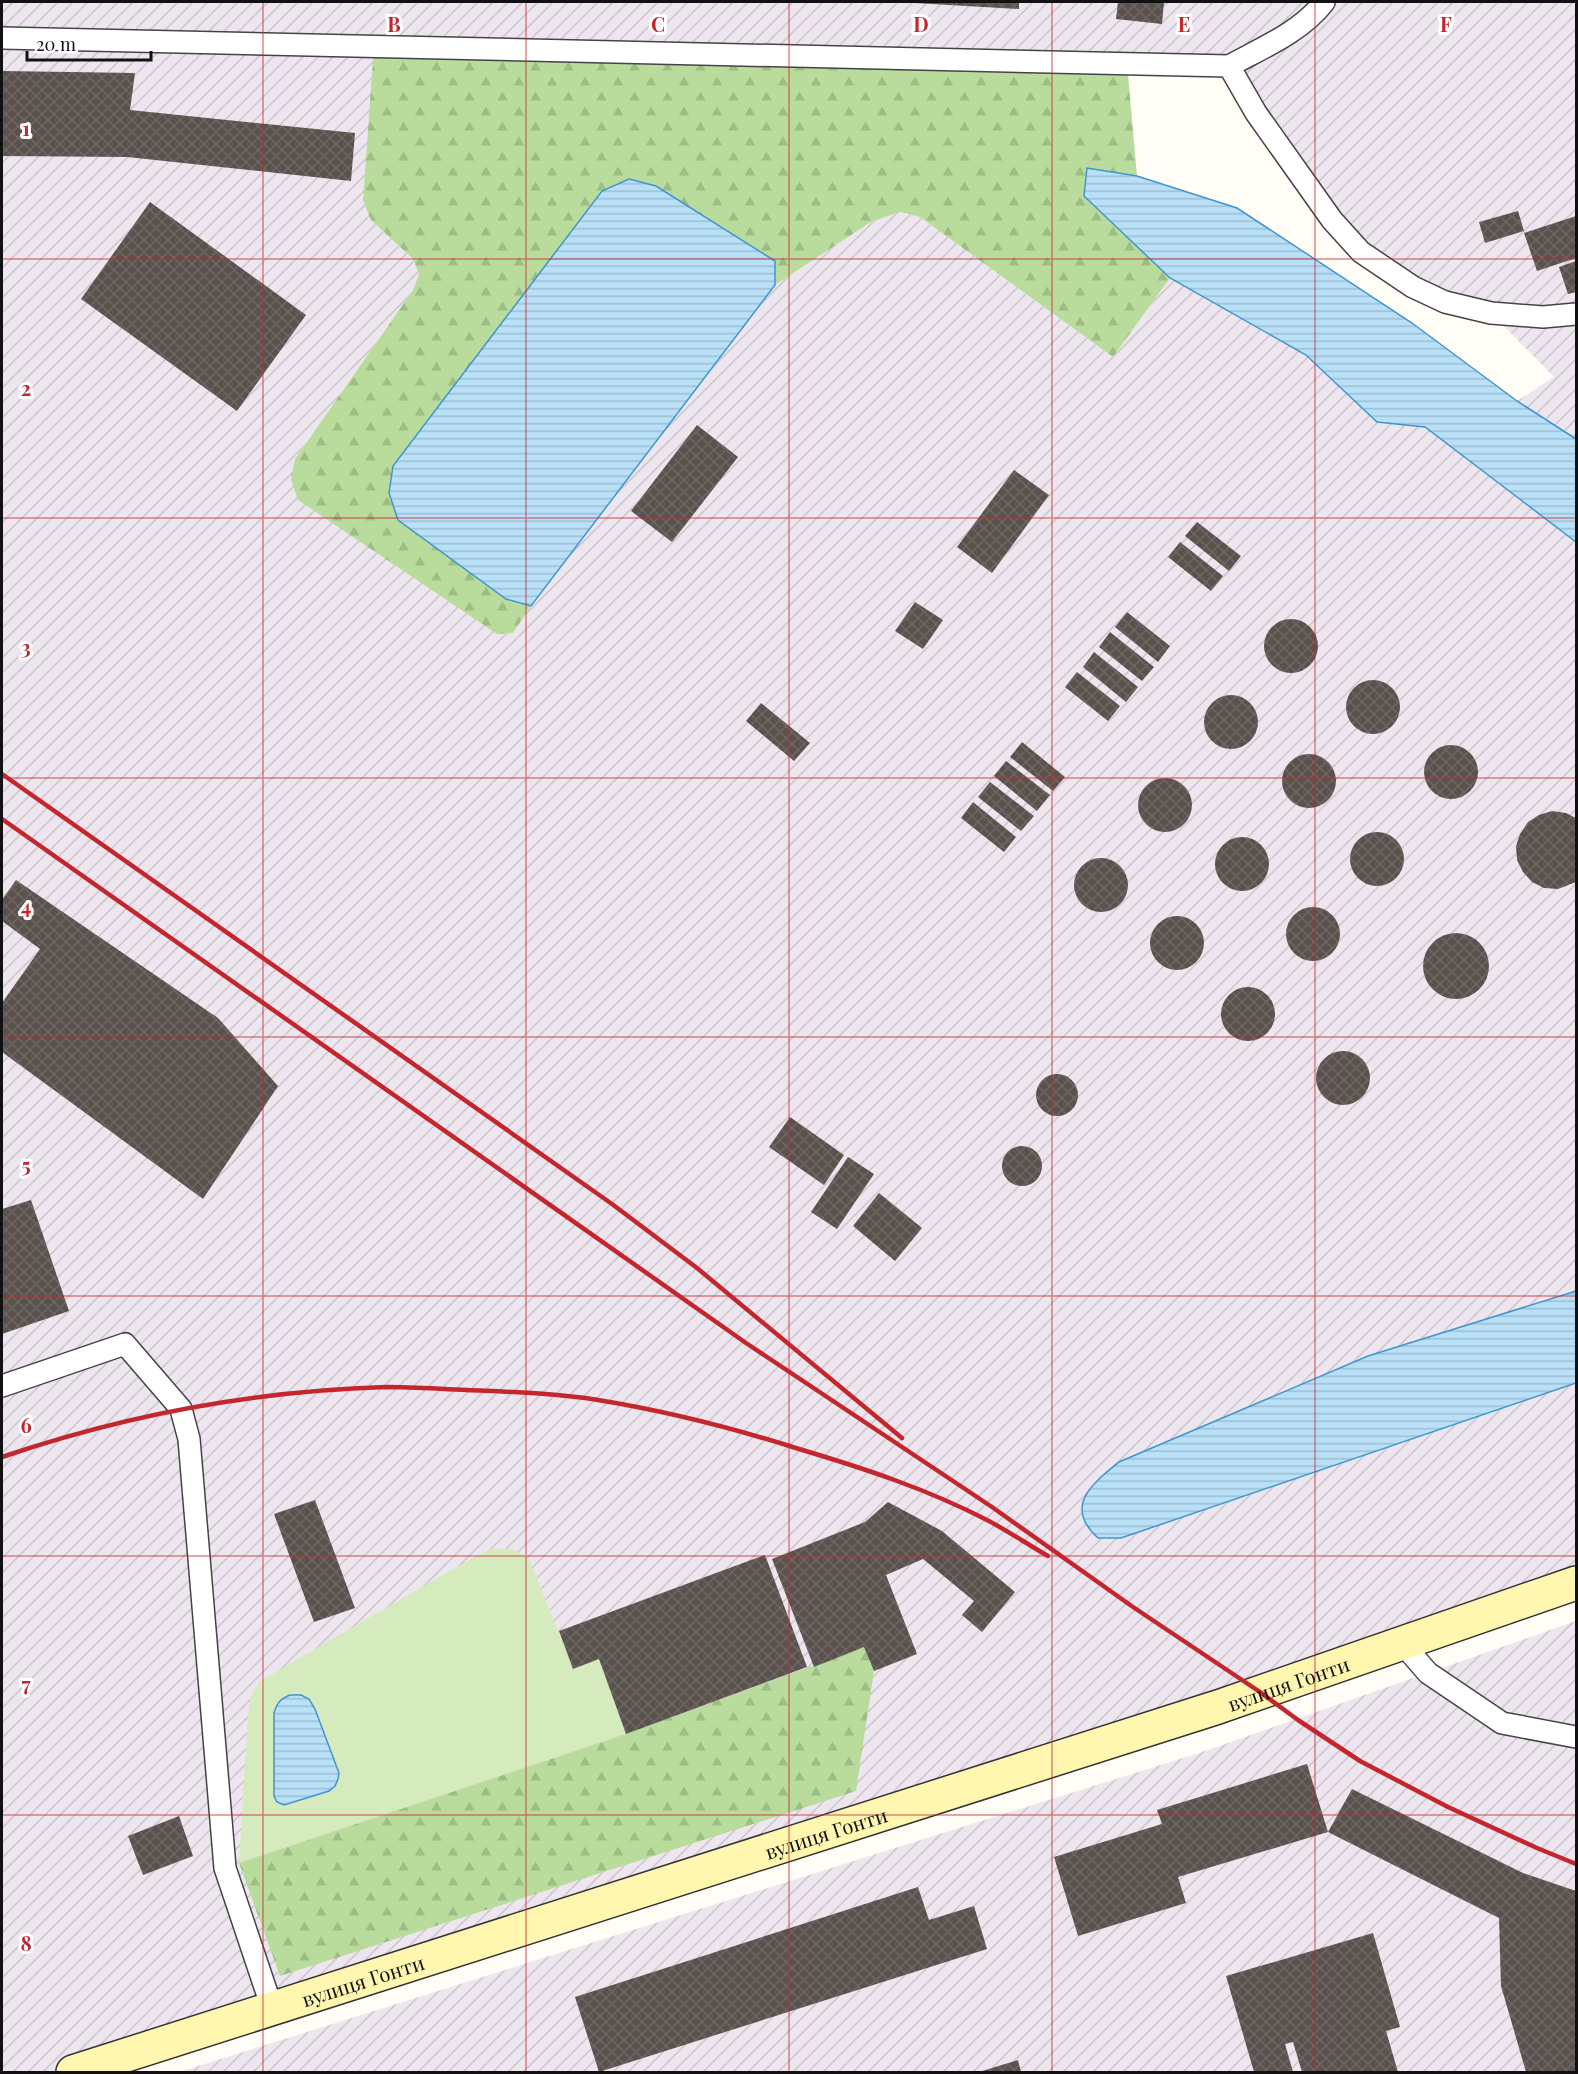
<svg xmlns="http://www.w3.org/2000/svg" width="1578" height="2074" font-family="'Playfair Display',serif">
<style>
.industrial{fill:url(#industrial-furrows)}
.grass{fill:#d5ebbd}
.forest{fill:url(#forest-firs)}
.water{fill:url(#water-rules);stroke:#3f96cf;stroke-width:1.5}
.building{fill:url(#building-cross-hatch)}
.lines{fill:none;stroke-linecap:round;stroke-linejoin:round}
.lane-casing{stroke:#444;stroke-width:24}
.secondary-casing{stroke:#333;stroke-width:36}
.lane{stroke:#fff;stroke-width:21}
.secondary{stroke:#fff6b0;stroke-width:33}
.rail{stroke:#c4262e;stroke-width:4.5}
.grid{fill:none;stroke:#c4262e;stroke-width:1.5;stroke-opacity:0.55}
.labels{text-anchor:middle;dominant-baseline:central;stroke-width:6;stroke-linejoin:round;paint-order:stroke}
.street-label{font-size:20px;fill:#111;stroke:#fff}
.grid-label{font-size:20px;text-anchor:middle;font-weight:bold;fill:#c4262e;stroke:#fff;stroke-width:6;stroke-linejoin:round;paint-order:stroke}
</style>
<defs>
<pattern id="industrial-furrows" width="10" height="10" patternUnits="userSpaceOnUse" patternTransform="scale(1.5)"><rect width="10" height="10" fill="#eee6ef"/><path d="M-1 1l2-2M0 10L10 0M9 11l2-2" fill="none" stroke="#cbc4cc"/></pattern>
<pattern id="forest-firs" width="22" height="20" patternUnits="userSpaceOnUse" patternTransform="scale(1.5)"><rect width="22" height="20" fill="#b9dc9c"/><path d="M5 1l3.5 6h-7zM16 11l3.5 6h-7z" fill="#9ebc85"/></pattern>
<pattern id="water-rules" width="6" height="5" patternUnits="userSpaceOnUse" patternTransform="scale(1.5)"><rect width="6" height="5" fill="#b9e0f7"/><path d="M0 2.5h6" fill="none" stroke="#9ebfd3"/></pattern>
<pattern id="building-cross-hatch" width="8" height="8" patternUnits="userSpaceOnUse" patternTransform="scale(1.5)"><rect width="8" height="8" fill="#5a524d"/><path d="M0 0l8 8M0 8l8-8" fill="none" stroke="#6d6662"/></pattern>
</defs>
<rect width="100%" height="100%" fill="#fffdf5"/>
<path class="industrial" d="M2 2H1576V439L1517 401 1554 377 1491 313 1361 252 1229 66 1127 63 371 220 413 259 419 274 413 290 295 459 513 633 531 606 775 285 871 222 900 212 920 217 1113 357 1170 278 1306 355 1377 422 1425 427 1576 542V1583L73 2072H2Z
M1576 1621V2072H179L1199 1753Z"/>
<path class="grass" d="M491 1549H513L529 1559 573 1668 599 1659 626 1734 239 1863 248 1714 251 1696 260 1681 472 1558Z"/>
<path class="forest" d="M374 46 1127 63 1137 176 1087 168 1084 196 1170 278 1113 357 920 217 900 212 871 222 775 285V261L506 599 531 606 513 633 497 634 298 500 291 479 295 459 413 290 419 274 413 259 371 220 363 200Z
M864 1647 874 1671 856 1791 280 1976 239 1863 626 1734Z"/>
<path class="water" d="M1087 168 1137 176 1237 208 1412 323 1517 401 1576 439V542L1425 427 1377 422 1306 355 1170 278 1084 196Z
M629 179 656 186 775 261V285L531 606 506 599 398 520 389 493 393 466 602 191Z
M1576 1291V1383L1121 1538H1098C1063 1506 1092 1484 1119 1462L1368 1356Z
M290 1695H301L309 1699 315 1709 339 1773 338 1779 335 1786 329 1791 284 1805 277 1802 274 1796V1713C277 1703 280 1699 290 1695Z"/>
<path class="building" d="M914 2H1019V9L914 3Z
M1118 2H1164L1162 24 1116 19Z
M2 71 135 73 130 110 355 133 351 181 127 157 2 156Z
M150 202 306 315 237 411 81 299Z
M1518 211 1524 231 1485 243 1479 222Z
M1576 216V258L1537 271 1524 233Z
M1576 261V292L1568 294 1559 267Z
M697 425 738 457 672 542 631 511Z
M1014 470 1049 495 992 573 957 547Z
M1197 522 1241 556 1229 571 1185 536Z
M1180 542 1223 576 1211 591 1168 557Z
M915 602 943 620 923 649 895 631Z
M1127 612 1170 646 1158 662 1115 627Z
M1264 646a27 27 0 1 1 54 0a27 27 0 1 1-54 0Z
M1110 632 1154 667 1142 681 1099 647Z
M1094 652 1138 687 1126 702 1083 667Z
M1077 672 1120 706 1108 721 1065 687Z
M1346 707a27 27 0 1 1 54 0a27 27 0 1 1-54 0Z
M1204 722a27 27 0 1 1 54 0a27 27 0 1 1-54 0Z
M761 703 810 743 794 761 746 721Z
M1022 742 1065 777 1053 791 1010 757Z
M1424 772a27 27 0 1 1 54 0a27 27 0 1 1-54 0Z
M1282 781a27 27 0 1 1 54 0a27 27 0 1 1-54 0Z
M1006 761 1050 795 1037 811 994 776Z
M1138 805a27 27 0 1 1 54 0a27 27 0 1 1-54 0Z
M990 782 1034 816 1021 831 978 797Z
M973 802 1016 837 1004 852 961 818Z
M1552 811 1566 813 1576 818V882L1558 889 1544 888 1532 882 1523 872 1517 860 1516 846 1520 834 1528 822 1539 815Z
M1350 859a27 27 0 1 1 54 0a27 27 0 1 1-54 0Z
M1215 864a27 27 0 1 1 54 0a27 27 0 1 1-54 0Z
M1074 885a27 27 0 1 1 54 0a27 27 0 1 1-54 0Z
M16 880 218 1018 278 1086 203 1199 2 1052V1003L40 949 2 921V900Z
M1286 934a27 27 0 1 1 54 0a27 27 0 1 1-54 0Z
M1150 943a27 27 0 1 1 54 0a27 27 0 1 1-54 0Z
M1423 966a33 33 0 1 1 66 0a33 33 0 1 1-66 0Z
M1221 1014a27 27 0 1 1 54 0a27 27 0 1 1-54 0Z
M1316 1078a27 27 0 1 1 54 0a27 27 0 1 1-54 0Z
M1036 1095a21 21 0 1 1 42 0a21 21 0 1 1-42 0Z
M790 1117 844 1155 824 1185 769 1147Z
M1002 1166a20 20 0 1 1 40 0a20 20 0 1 1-40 0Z
M848 1157 874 1174 837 1229 811 1212Z
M879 1193 922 1228 895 1261 853 1226Z
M31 1200 69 1311 2 1334V1209Z
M315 1500 355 1608 314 1622 274 1514Z
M888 1502 942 1531 1015 1592 982 1632 962 1615 974 1601 923 1559 886 1575 917 1654 874 1671 864 1647 814 1667 772 1559 865 1522Z
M765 1555 807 1667 626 1734 599 1659 573 1669 559 1631Z
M1307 1764 1328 1832 1178 1877 1186 1903 1078 1936 1054 1857 1162 1824 1157 1810Z
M1352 1789 1523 1873 1576 1891V2072H1526L1501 1986 1499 1918 1328 1832Z
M179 1816 193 1856 143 1875 128 1836Z
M918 1887 929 1920 974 1906 987 1949 599 2072 575 1997Z
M1373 1933 1400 2027 1386 2031 1398 2072H1302L1293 2042 1285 2044 1293 2072H1254L1226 1976Z
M1018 2060 1021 2072H979Z"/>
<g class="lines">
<defs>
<path id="lane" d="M2 38 1229 66C1262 48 1301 32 1324 2
M1229 66 1256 113 1332 220 1361 252 1413 287 1445 302 1491 313 1543 317 1576 314
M2 1386 125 1344 181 1409 189 1439 225 1868 272 2008
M1402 1643 1428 1673 1502 1723 1576 1737"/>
<g id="secondary">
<path id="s1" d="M73 2072 1218 1707 1576 1583"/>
</g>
</defs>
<use href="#lane" class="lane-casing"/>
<use href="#secondary" class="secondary-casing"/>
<use href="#lane" class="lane"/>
<use href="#secondary" class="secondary"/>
<path class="rail" d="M2 774 612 1204 697 1268 902 1438
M2 819 746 1343 992 1507 1133 1607 1260 1692 1298 1720 1360 1761 1448 1807 1537 1848 1576 1864
M2 1457C125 1415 255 1391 386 1387 413 1387 440 1389 467 1390 511 1392 555 1393 598 1400 666 1411 733 1428 799 1449 863 1468 927 1489 987 1520 1008 1531 1027 1544 1048 1556"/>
</g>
<path class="grid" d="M263 2V2072M526 2V2072M789 2V2072M1052 2V2072M1315 2V2072M2 259H1576M2 518H1576M2 778H1576M2 1037H1576M2 1296H1576M2 1556H1576M2 1815H1576"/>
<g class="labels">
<g class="street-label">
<text stroke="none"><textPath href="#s1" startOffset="1276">вулиця Гонти</textPath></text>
<text stroke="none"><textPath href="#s1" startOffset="790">вулиця Гонти</textPath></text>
<text stroke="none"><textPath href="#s1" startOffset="304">вулиця Гонти</textPath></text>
</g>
</g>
<g class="grid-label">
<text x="394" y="32">B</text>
<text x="658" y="32">C</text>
<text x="921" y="32">D</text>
<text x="1184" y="32">E</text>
<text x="1446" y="32">F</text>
<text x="26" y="136">1</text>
<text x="26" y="396">2</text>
<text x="26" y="655">3</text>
<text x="26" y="914">4</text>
<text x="26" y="1173">5</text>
<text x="26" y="1433">6</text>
<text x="26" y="1692">7</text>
<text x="26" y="1951">8</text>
</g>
<rect width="1578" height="2074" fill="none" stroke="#111111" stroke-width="6"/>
<path d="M27 51v9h124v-9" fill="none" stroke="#111111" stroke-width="3"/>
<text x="36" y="51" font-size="18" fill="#111111" stroke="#ffffff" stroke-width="4.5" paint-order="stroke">20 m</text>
</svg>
